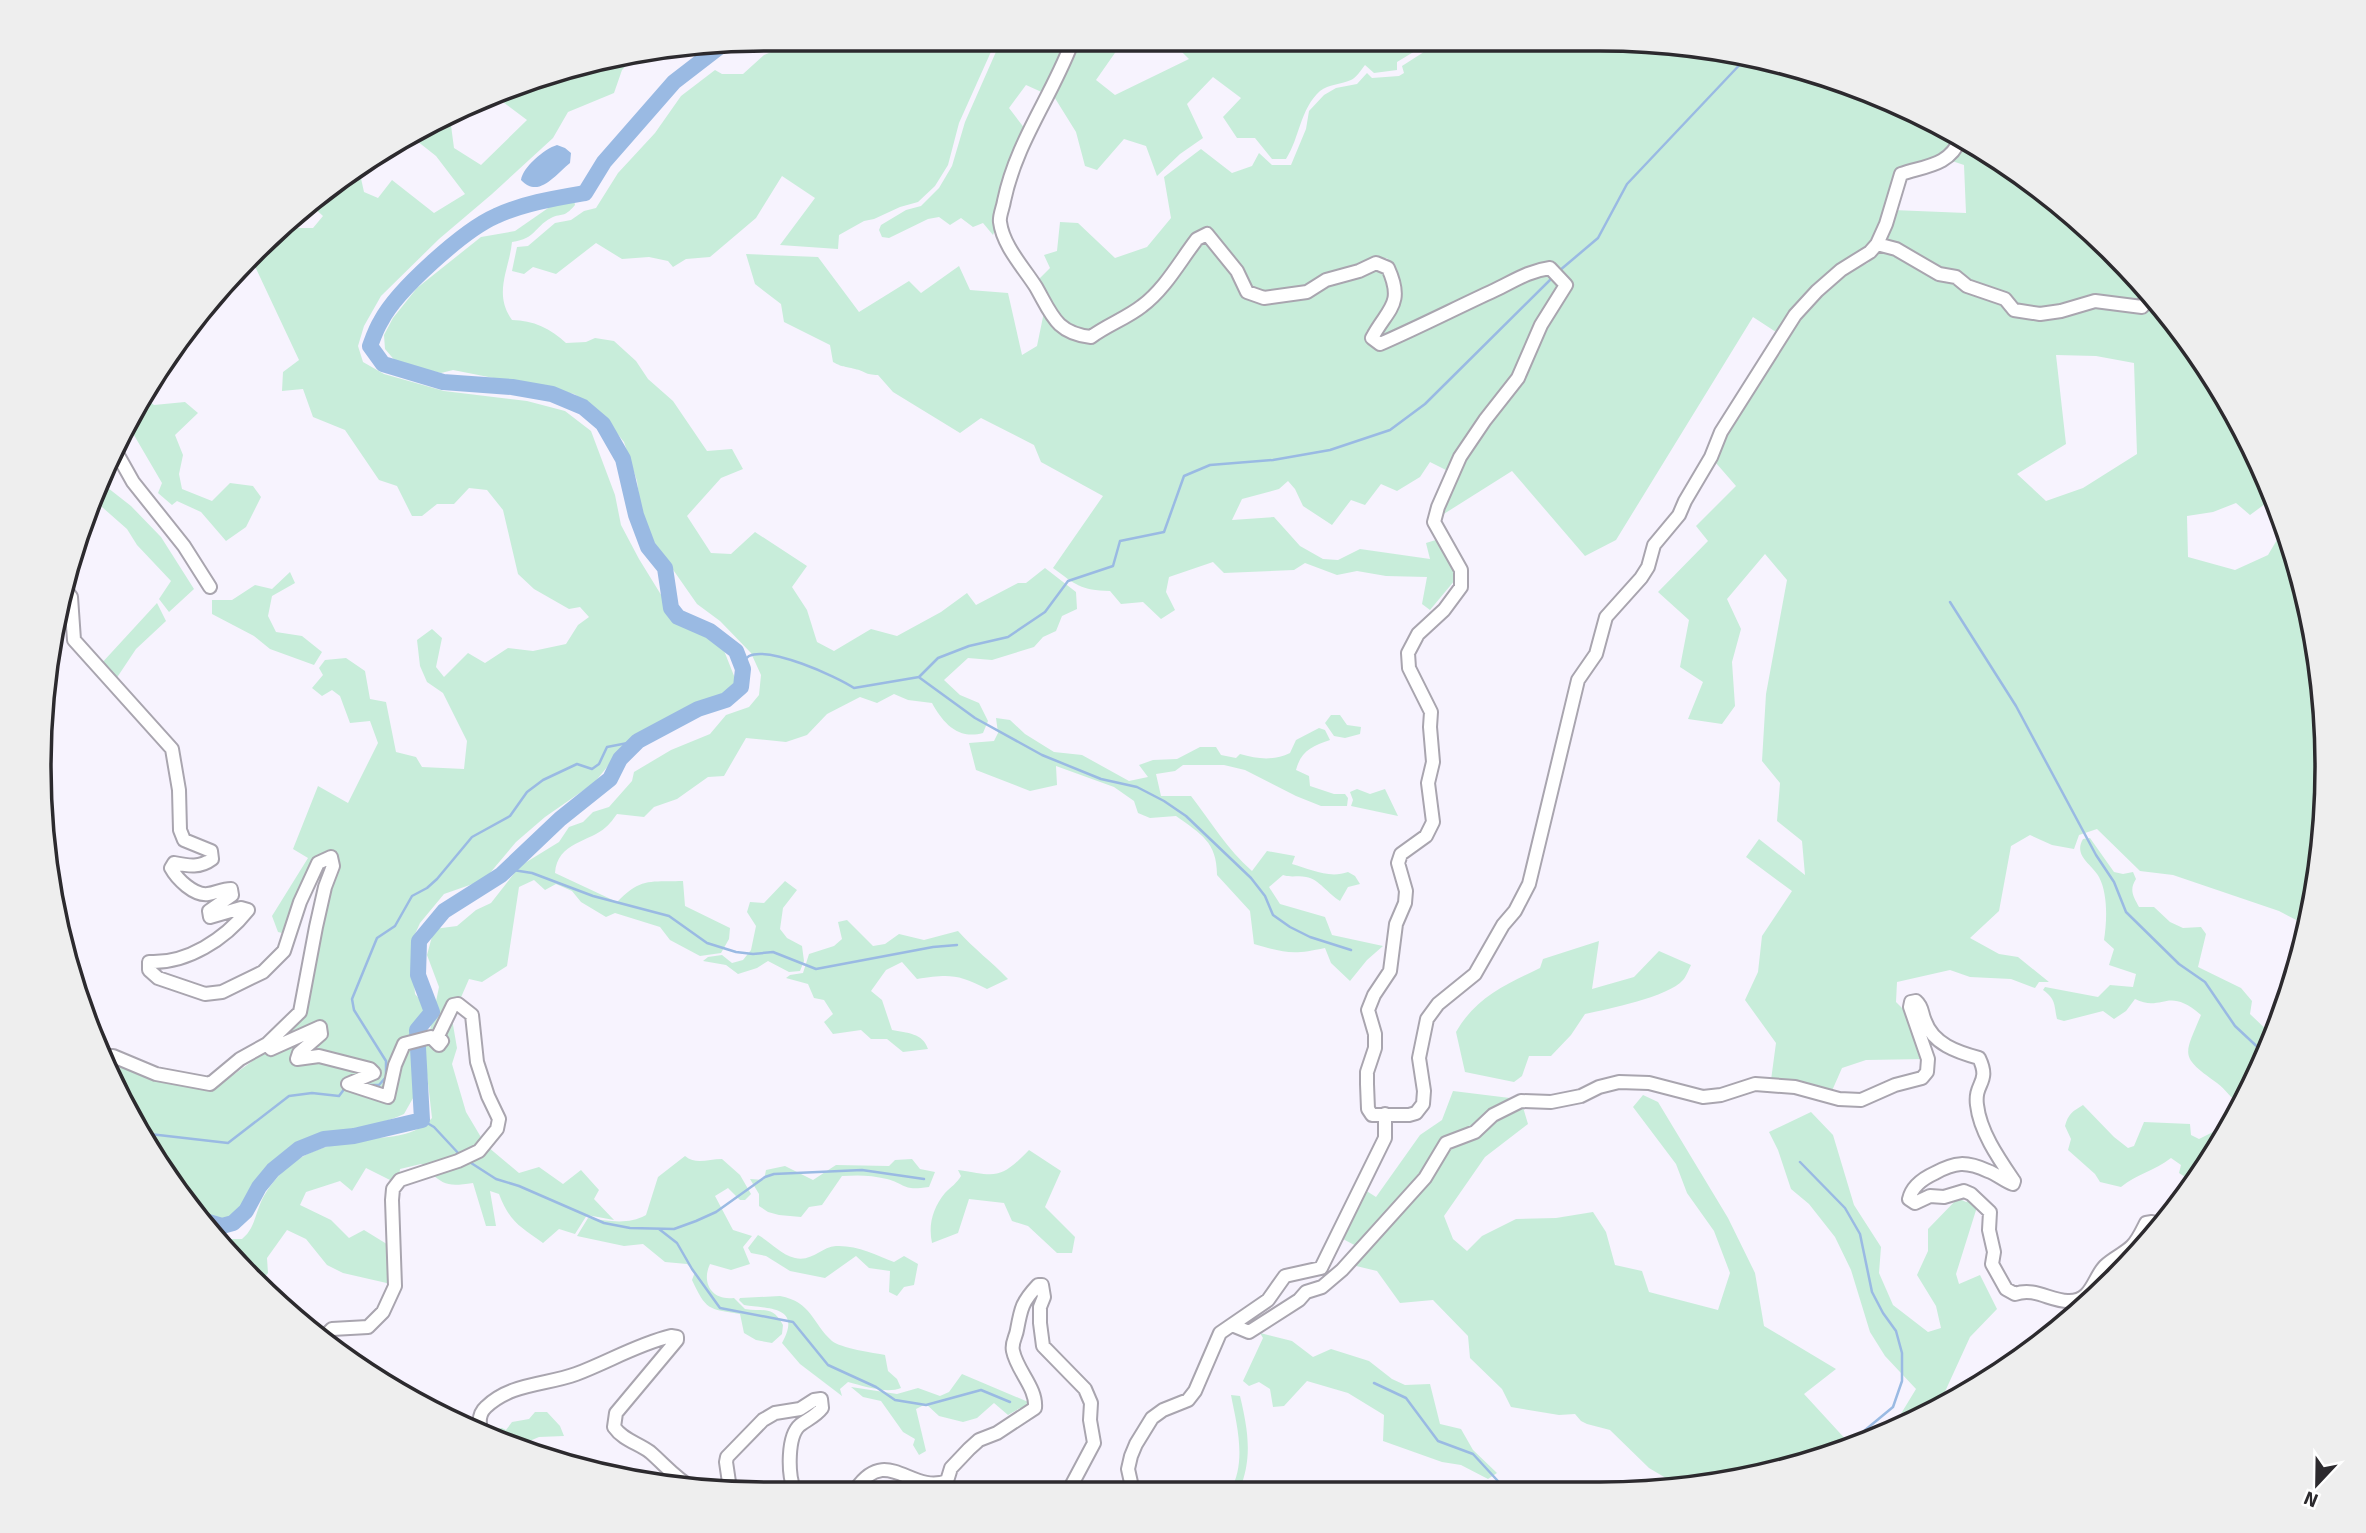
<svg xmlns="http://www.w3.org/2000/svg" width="2366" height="1533" font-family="Signika,sans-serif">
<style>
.green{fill:#c8edda;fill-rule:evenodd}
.water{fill:#9abae3}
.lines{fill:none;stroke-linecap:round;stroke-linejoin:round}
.stream{stroke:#9abae3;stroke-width:2.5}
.river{stroke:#9abae3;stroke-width:16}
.minor-casing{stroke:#a9a5af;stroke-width:16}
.minor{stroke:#fff;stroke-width:12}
.rim{fill:none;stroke:#2c2a2e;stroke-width:3.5}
</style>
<rect width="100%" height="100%" fill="#f7f3fe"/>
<path class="green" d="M788 45H994L959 123 948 165 935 186 918 202 900 207 874 219 864 221 839 235 838 249 780 245 815 198 782 176 756 218 710 257 686 259 673 267 668 261 649 257 622 259 596 243 556 274 533 267 524 274 512 271 517 247 528 246 555 223 571 220 584 211 596 208 618 173 655 133 681 96 715 70 722 74H743L764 55Z
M999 45H1066L1046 94 1026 85 1009 108 1025 129 1004 178 997 225 993 235 983 223 973 227 961 218 950 225 939 217 928 219 889 238 882 237 879 230 881 225 906 210 921 206 939 188 952 166 965 122Z
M1074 45H1110L1117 50 1096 80 1115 95 1189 59 1175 45H1425L1397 62V70L1374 73 1365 65C1361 70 1356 78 1351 80 1340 85 1329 84 1320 91 1300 109 1300 137 1286 159H1272L1255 138H1237L1223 117 1241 98 1213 77 1187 104 1203 138 1180 154 1157 176 1146 146 1124 139 1097 170 1085 166 1076 132 1053 95Z
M1442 45H1695L1833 77 1921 113 1957 137 1942 158 1898 172 1874 244 1779 334 1753 317 1616 540 1585 556 1512 471 1439 517 1463 458 1532 352 1570 286 1549 262 1530 266 1508 279 1381 338 1377 335C1396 303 1412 292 1387 258 1372 259 1364 264 1351 269 1320 282 1284 299 1251 287L1240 265 1210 228 1192 239 1173 267 1140 304 1092 331H1082L1059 321 1036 282 1050 268 1044 255 1057 251 1060 222 1078 223 1115 258 1147 247 1171 218 1164 177 1201 149 1232 173 1252 166 1259 153 1272 165H1291L1306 129 1309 111 1324 95 1336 88 1357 84 1367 73 1372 78 1399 76 1404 73 1402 66 1427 50 1439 48Z
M639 52 622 70 614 93 568 112 553 138 492 194 439 239 381 296 364 326 358 346 363 362 384 374 444 391 527 401 565 411 591 431 615 495 621 525 639 559 671 611 723 648 740 691 677 719 621 750 594 783 545 817 516 842 484 880 444 894 420 923 411 943 415 994 428 1009 414 1030V1040L403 1043 387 1095 352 1084 375 1073 300 1058 322 1035 272 1047 303 1012 333 855 304 879 282 933 278 932 272 916 308 858 293 849 318 786 348 803 378 743 370 721 350 723 340 696 332 690 322 696 312 688 323 675 319 668 325 660 346 658 365 671 370 699 386 702 396 752 416 757 422 767 464 769 467 741 443 693 427 682 420 666 417 640 432 629 442 638 436 667 444 677 468 653 485 663 508 648 533 651 566 644 578 625 589 617 580 607 569 609 534 589 518 574 503 510 487 490 469 488 454 504H437L422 516H412L397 486 379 480 345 430 313 417 303 389 282 391 283 372 299 360 252 260 244 261 280 228H313L323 216 310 204 358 165 364 192 378 198 392 180 434 213 465 194 436 156 412 137 450 118 454 148 481 165 527 120 495 96 533 77Z
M1962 141 2079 219 2142 286 2141 303 2023 310 1881 243 1893 210 1966 213 1964 165 1949 160Z
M574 199 575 205C563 219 563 212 551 218 533 228 537 238 512 242 509 271 493 293 512 320 533 320 551 329 566 343L586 342 595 338 614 341 636 361 648 379 673 401 707 451 732 449 743 469 721 478 687 516 711 553 731 554 755 532 807 566 792 587 807 610 817 642 834 651 871 629 897 636 941 612 967 593 976 605 1018 583H1026L1045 568 1076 592 1077 609 1062 616 1056 631 1043 637 1034 647 992 660 968 658 944 680 960 695 979 703 988 721 983 733C958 740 943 723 932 703L908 700 894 694 877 703 860 697 827 714 807 735 786 742 746 738 724 776 708 777 677 799 654 807 644 817 617 814C614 818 610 824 606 827 590 842 557 842 555 873L617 902C641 877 651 882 683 881L685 906 730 928 729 939 721 953 700 956 670 940 660 927 615 913 606 917 581 902 572 891 556 884 545 890 534 880 519 887 507 966 482 982 469 979 459 1002 437 1036 429 1035 439 987 427 955 434 929 457 926 476 910 491 903 520 866 559 842 569 827 583 822 593 812 609 807 632 781 634 772 671 750 710 734 726 715 749 707 759 695 761 675 751 653 720 621 697 604 653 541 641 510 637 481 624 442 598 410 574 394 453 370 441 373 397 363 385 349 384 335 393 318 417 288 481 237 515 231 554 204Z
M1207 238 1235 273 1263 300 1377 266 1387 271 1392 293 1377 320 1366 332 1367 344 1378 349 1548 271 1559 286 1514 376 1455 453 1448 471 1430 462 1420 477 1397 491 1381 484 1365 505 1351 500 1332 525 1303 506 1295 489 1288 481 1279 489 1242 499 1232 520 1274 517 1300 546 1323 559 1338 560 1360 549 1430 559 1426 543 1439 539 1454 568 1455 580 1430 610 1422 604 1427 577 1386 576 1357 571 1337 575 1305 563 1294 570 1224 573 1213 562 1169 577 1166 592 1175 610 1161 619 1143 602 1121 604 1110 591C1080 590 1076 585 1053 568L1103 496 1041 462 1034 445 981 418 960 433 893 392 878 375C865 375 865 371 855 369 844 366 844 368 833 362L830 345 784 322 781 304 755 284 746 254 818 257 859 312 909 281 921 293 959 266 970 290 1008 293 1022 355 1037 346 1044 312 1074 338 1145 309 1197 243Z
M1877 250 1894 253 1957 280 2003 302 2010 313 2095 307 2146 310 2150 294 2177 323 2252 444 2303 578 2326 718 2321 861 2306 925 2279 911 2173 875 2140 871 2097 829 2079 835 2074 849 2052 845 2030 835 2011 846 1999 911 1970 938 1999 954 2018 957 2049 982H2039L2035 988 2011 979 1970 977 1950 970 1897 982 1896 1002 1913 1019 1925 1059 1866 1060 1842 1068 1831 1093 1771 1080 1776 1043 1745 1000 1758 972 1762 936 1792 891 1746 857 1759 839 1805 875 1802 841 1777 821 1780 783 1762 761 1766 694 1787 580 1765 554 1727 599 1741 629 1732 662 1735 706 1722 724 1688 719 1703 682 1680 667 1689 620 1658 592 1708 541 1696 526 1736 486 1716 463 1725 437 1788 334 1810 306 1839 276 1868 263ZM2056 355 2096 356 2134 363 2137 454 2083 488 2046 501 2017 474 2066 444ZM2269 501 2281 533 2268 555 2235 570 2188 557 2187 516 2213 512 2236 503 2250 515Z
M141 395 154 405 185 402 198 413 175 435 183 455 179 474 182 489 212 501 230 483 253 486 261 497 246 527 226 541 201 512 177 501 172 505 158 493 162 483 131 430 130 415Z
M108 463 113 472 108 488 131 506 161 537 194 589 169 612 159 599 171 581 137 545 127 529 102 507 94 494Z
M290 572 295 583 272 596 268 616 276 632 302 636 322 652 314 665 270 649 254 636 212 614V600H232L255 585 272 589Z
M157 603 166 621 136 649 114 682 100 665Z
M1331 715H1340L1347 725 1361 727 1360 734 1345 738 1334 736 1325 723Z
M996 718 1010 720 1025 734 1054 752 1082 755 1129 781 1148 777 1139 765 1153 760 1177 759 1200 747H1216L1221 755 1236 758 1240 754C1258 759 1273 761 1290 753L1296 740 1319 728 1325 730 1330 740C1312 746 1301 751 1296 770L1309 776 1310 786 1334 794H1345L1348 798 1347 806H1321L1296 796 1245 770 1224 765H1183L1175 771 1156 774 1161 796H1191C1211 822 1227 849 1252 871L1267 851 1295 856 1292 864C1310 869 1329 879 1348 872L1355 876 1360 884 1348 887 1340 901C1328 894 1319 879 1306 877 1298 875 1292 878 1283 875L1269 887 1280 904 1325 917 1332 935 1383 946 1367 960 1350 981 1331 963 1325 948C1293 955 1285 953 1254 944L1250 911 1217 875C1217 842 1201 834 1176 816L1150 818 1138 813 1134 801 1114 787 1056 766 1057 785 1030 791 976 770 969 743 994 741 998 733Z
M1357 789 1370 794 1385 789 1398 816 1351 806 1353 800 1350 792Z
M2090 838 2114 872 2123 874 2133 872 2136 879C2129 890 2133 896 2139 907H2154L2170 922 2183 928 2201 927 2206 934 2198 967 2241 988 2252 1001 2250 1014 2273 1036 2242 1105C2229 1098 2227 1090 2217 1083 2179 1056 2184 1056 2201 1015 2167 985 2163 1013 2135 999L2126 1011 2114 1019 2103 1011 2064 1021 2057 1019C2054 1005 2056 999 2043 990L2045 987 2098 997 2110 985 2133 987 2136 974 2109 965 2114 949 2104 940C2107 921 2108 894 2099 877 2092 864 2073 856 2083 839Z
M785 881 797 890 783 908 780 929 787 938 802 946 804 961 800 971 789 972 768 961 757 968 738 974 726 965 703 961 708 957 722 955 732 963 743 960 751 950 756 926 747 912 750 902 764 903Z
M847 920 873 946 885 944 899 934 924 940 958 931C974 949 992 962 1008 979L987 989C958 974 949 974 917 979L902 962 886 970 871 991 882 1000 892 1030C907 1033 923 1033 928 1049L903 1052 887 1039H871L861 1030 833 1034 824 1022 833 1014 824 1000 814 998 808 984 786 978 790 975 803 973 809 954 834 946 842 939 838 922Z
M1599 941 1592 989 1634 977 1659 951 1691 965C1689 969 1686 977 1683 980 1668 997 1608 1009 1585 1014L1571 1035 1551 1056H1529L1522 1076 1514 1082 1465 1072 1456 1032C1476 997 1505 985 1540 968L1543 959Z
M451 1013 457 1048 452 1064 466 1112 485 1144 428 1167 421 1164 400 1169 399 1178 394 1182 366 1168 352 1191 340 1181 306 1192 300 1205 331 1220 349 1238 364 1230 390 1246 391 1284 343 1273 327 1265 306 1239 287 1230 267 1258 268 1273 259 1283 221 1239H242C253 1230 254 1220 259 1207 266 1188 283 1168 300 1158 316 1149 334 1144 351 1141 378 1136 412 1141 432 1118L424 1048 427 1042 440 1035Z
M301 1037 312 1041 309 1059 368 1070 354 1077 389 1099 404 1049 414 1045 417 1091 404 1114C361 1134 315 1125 276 1158 269 1163 265 1174 261 1181 252 1195 243 1208 233 1221L223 1222 198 1213 161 1171 103 1062H114L157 1078 211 1091 269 1049Z
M1453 1091 1518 1099 1474 1130 1443 1141 1421 1178 1360 1248 1343 1239 1365 1190 1376 1197 1420 1135 1442 1120Z
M1643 1095 1658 1102 1728 1218 1755 1273 1764 1326 1836 1369 1804 1394 1849 1443 1899 1417 1916 1389 1885 1356 1870 1332 1851 1270 1835 1237 1809 1204 1791 1189 1778 1150 1769 1132 1811 1112 1833 1135 1854 1205 1881 1247 1879 1273 1893 1305 1928 1332 1941 1328 1936 1306 1917 1275 1928 1251V1229L1958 1198 1966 1202 1971 1199 1977 1207 1956 1274 1959 1284 1980 1275 1997 1309 1970 1337 1943 1396 1922 1419 1788 1470 1681 1487 1649 1468 1610 1430 1587 1424 1581 1421 1575 1414 1559 1415 1511 1407 1502 1389 1470 1358 1468 1336 1433 1300 1400 1303 1377 1271 1352 1265 1449 1144 1522 1104 1528 1124 1485 1157 1444 1216 1453 1239 1467 1251 1482 1236 1516 1219 1556 1218 1593 1212 1606 1232 1615 1265 1642 1271 1649 1292 1718 1310 1730 1273 1714 1231 1687 1193 1676 1164 1633 1107Z
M2083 1105 2114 1137 2128 1148 2134 1146 2144 1122 2190 1124 2191 1135 2199 1139 2219 1129 2230 1131 2193 1182 2179 1173 2181 1165 2171 1158C2154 1171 2137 1174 2121 1187L2100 1182 2095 1174 2068 1150 2071 1139 2065 1126C2068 1114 2073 1111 2083 1105Z
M488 1147 519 1173 539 1167 563 1184 581 1170 599 1190 594 1199 614 1220 587 1215 575 1234 559 1229 543 1243C520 1227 509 1221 499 1194L490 1191 496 1226H486L473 1183C451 1186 445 1187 429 1171Z
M1029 1150 1061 1171 1045 1207 1075 1237 1072 1253H1057L1028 1226 1012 1221 1004 1203 969 1199 958 1233 932 1243C928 1224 933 1208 945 1193 951 1187 957 1183 961 1176L958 1170C997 1176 1000 1180 1029 1150Z
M685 1156C696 1165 708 1159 722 1159L740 1175 751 1194 745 1200H740L728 1188 715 1196 733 1230 752 1236 743 1247 750 1264 731 1270 710 1264C701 1283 712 1301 734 1298L745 1309C765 1312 772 1305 783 1325L782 1334 772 1343 756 1340 744 1333 740 1314C708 1309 706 1310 692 1280L695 1272 687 1264 665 1262 643 1244 624 1246 577 1236 588 1218C609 1221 628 1225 646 1215L658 1177Z
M912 1159 920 1169 935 1172 929 1187C902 1191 908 1185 887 1179 871 1175 858 1175 842 1176L822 1205 809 1207 801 1217 779 1215 768 1212 759 1206V1194L750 1179 764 1180 766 1170 785 1166 813 1180 836 1165 889 1166 895 1160Z
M758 1235C772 1243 780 1254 795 1258 812 1262 821 1247 836 1246 857 1245 876 1255 894 1262L904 1256 918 1264 914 1285 904 1287 897 1296 889 1292 890 1271 869 1268 856 1256 825 1278 790 1271 766 1256 751 1253 748 1248Z
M780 1296C812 1302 812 1323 832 1341 840 1348 874 1353 885 1355L888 1371 897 1379 901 1388C886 1394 864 1386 848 1382L840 1389 842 1396 800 1364 782 1343C803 1305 767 1309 744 1305L739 1300 740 1298Z
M1260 1333 1292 1341 1313 1357 1331 1349 1369 1361 1392 1379 1405 1385 1430 1384 1440 1424 1461 1429 1473 1450 1497 1473 1488 1479 1461 1465 1442 1462 1383 1441 1384 1415 1348 1393 1307 1381 1284 1406 1273 1407 1270 1389 1259 1382 1249 1386 1243 1381 1263 1338Z
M962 1374 1033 1404 1025 1411 1020 1408 1008 1415 994 1403 977 1418 963 1422 939 1416 926 1404 916 1409 926 1451 919 1455 913 1445 915 1439 903 1432 881 1401 863 1397 851 1387 897 1394 918 1388 940 1396 949 1392Z
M1231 1395 1240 1396C1248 1430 1253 1458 1239 1491H1230C1247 1462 1237 1426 1231 1395Z
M535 1412H547L560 1426 564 1436 539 1437 520 1445 491 1435 490 1429 502 1428 506 1430 512 1422 529 1419Z"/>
<path class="water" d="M557 145 565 148 571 153 570 163C555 175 539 199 521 180 523 167 544 149 557 145Z"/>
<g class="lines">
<path class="stream" d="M1559 271 1598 238 1627 184 1747 57
M1950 602 2016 706 2096 855 2114 882 2126 912 2179 964 2205 982 2235 1026 2265 1054
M741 664C744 661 746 658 749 656 769 646 836 676 854 688L919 677 938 658 969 646 1008 637 1045 612 1068 581 1113 566 1120 541 1164 532 1184 476 1210 465 1273 460 1330 450 1390 430 1425 404 1552 278
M920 678 975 718 1042 755 1101 779 1137 787 1164 801 1186 816 1251 878 1265 896 1273 915 1290 927 1310 937 1351 950
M506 869 532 873 593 896 669 916 707 943 736 952 753 954 773 952 816 969 933 947 957 945
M369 1085H379L386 1077V1061L354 1010 352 999 377 938 395 926 412 896 427 888 437 879 472 837 510 816 527 792 543 780 577 764 592 769 599 764 607 747 638 741
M422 1120 434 1127 460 1155
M141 1133 228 1143 289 1096 312 1093 339 1096 345 1088
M468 1161 496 1179 519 1186 604 1223 630 1228 674 1229 696 1221 716 1212 765 1177 774 1174 862 1170 924 1179
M1800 1162 1845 1208 1860 1234 1872 1292 1883 1313 1896 1331 1902 1353V1381L1893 1407 1841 1450
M659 1229 677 1243 692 1269 720 1308 793 1322 828 1365 876 1387 895 1400 926 1405 981 1390 1010 1402
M1374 1383 1406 1398 1438 1441 1473 1454 1508 1492"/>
<path class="river" d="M205 1221 222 1226 233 1223 246 1211 259 1187 273 1170 299 1149 324 1139 354 1136 422 1120 417 1030 432 1012 418 975 419 941 444 911 501 875 560 819 610 779 620 759 638 741 698 709 726 700 741 687 743 669 736 651 710 631 678 617 671 608 665 568 648 547 636 515 623 459 603 424 583 407 552 394 512 387 443 382 383 364 370 346C373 338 376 329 381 321 397 290 464 230 496 216 524 203 556 198 585 193L604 162 674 82 722 45"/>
<defs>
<path id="minor" d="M1071 45C1050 99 1016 143 1004 201 1003 208 999 216 1000 222 1003 246 1024 268 1036 287 1052 315 1056 333 1091 337 1107 325 1127 318 1142 306 1165 289 1180 261 1197 239L1207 234 1237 271 1247 292 1264 298 1307 292 1326 280 1359 271 1376 263 1388 268C1405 305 1387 309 1372 338L1380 344C1419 327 1456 308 1495 290 1514 281 1528 271 1550 268L1566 285 1541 325 1518 378 1485 420 1460 457 1438 507 1434 522 1461 570V587L1444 610 1418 634 1408 653 1409 668 1431 712 1430 727 1433 762 1428 783 1433 822 1426 836 1401 854 1398 863 1406 891 1405 903 1396 924 1390 971 1374 995 1368 1010 1375 1034V1048L1367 1072V1084L1368 1109 1372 1115H1409L1416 1113 1423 1104 1424 1091 1419 1058 1427 1019 1438 1004 1475 974 1503 925 1515 911 1529 884 1578 680 1596 654 1606 617 1641 578 1648 567 1654 545 1679 515 1685 501 1711 457 1721 432 1795 315 1817 291 1841 270 1870 252 1877 244 1886 224 1901 174C1924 166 1950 166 1960 139
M1877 244 1896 249 1939 274 1956 277 1967 286 2005 299 2014 310 2040 314 2061 311 2095 301 2142 307 2146 302 2145 289
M115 450 133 482 184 546 210 587
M66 590 71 597 74 640 172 749 179 790 180 830 184 840 211 851 212 859C200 868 189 866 174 863L171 868C177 879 194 896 208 894 216 893 222 889 231 889L232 895 209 911 210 917 241 908 248 910C225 939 187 964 149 962V970L158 978 205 994 222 992 263 972 284 951 300 902 318 863 331 857 333 866 325 887 316 927 300 1012 267 1044 240 1059 210 1084 156 1074 113 1056H100
M267 1044 271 1049 320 1027 321 1034 299 1053 297 1059 319 1056 370 1069 374 1073 348 1084 388 1097 395 1065 404 1044 431 1037 439 1045 442 1041 438 1036 453 1005 458 1004 472 1015 477 1062 488 1096 499 1119 497 1129 479 1151 458 1161 400 1180 393 1189 392 1200 395 1286 383 1312 368 1327 332 1329 321 1340
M1232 1325 1249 1332 1299 1300 1306 1292 1322 1287 1342 1270 1425 1178 1446 1143 1475 1132 1493 1115 1521 1101 1551 1102 1581 1096 1599 1087 1619 1082 1649 1083 1703 1097 1721 1095 1755 1084 1795 1087 1839 1099 1861 1100 1895 1085 1922 1078 1927 1072 1928 1059 1910 1007 1911 1002 1916 1001C1923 1007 1921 1012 1925 1021 1933 1044 1957 1052 1979 1058 1991 1083 1974 1082 1977 1105 1980 1132 1999 1159 2014 1181L2013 1184C2004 1181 1997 1174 1988 1171 1966 1161 1955 1162 1935 1173 1924 1178 1912 1186 1909 1199L1915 1203 1930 1196 1944 1197 1964 1191 1971 1194 1990 1212 1989 1230 1994 1252 1992 1264 2006 1289 2015 1294C2035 1287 2050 1301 2068 1301 2092 1302 2093 1278 2105 1266 2113 1258 2124 1254 2132 1246 2138 1240 2142 1231 2146 1223L2152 1222 2154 1224 2146 1247
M483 1436C479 1426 477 1415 486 1407 511 1383 546 1385 576 1374 608 1362 638 1344 671 1336L677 1337V1340L616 1413 614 1427C623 1440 638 1443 650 1452 665 1465 676 1479 693 1488
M730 1489 726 1462 727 1457 763 1420 775 1413 800 1409 814 1400 821 1399 822 1408C816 1416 808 1419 800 1425 787 1436 788 1474 794 1489
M856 1489C887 1444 911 1495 947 1481L951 1468 969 1449 979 1440 997 1433 1035 1408C1037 1388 1017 1371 1013 1351 1011 1343 1016 1337 1017 1330 1021 1308 1022 1302 1038 1285H1042L1044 1297 1040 1307V1323L1043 1346 1085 1389 1091 1403 1090 1420 1094 1443 1069 1490
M1130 1490 1132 1487 1128 1469 1131 1456 1136 1444 1152 1418 1163 1410 1188 1400 1195 1391 1220 1333 1268 1300 1285 1276 1321 1268 1385 1138V1114"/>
</defs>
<use href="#minor" class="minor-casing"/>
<use href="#minor" class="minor"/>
</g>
<path d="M0 0H2366V1533H0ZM766 51H1600A715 715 0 0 1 2315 766V767A715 715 0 0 1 1600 1482H766A715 715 0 0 1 51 767V766A715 715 0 0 1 766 51Z" fill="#eee" fill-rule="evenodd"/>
<path class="rim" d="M766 51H1600A715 715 0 0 1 2315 766V767A715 715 0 0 1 1600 1482H766A715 715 0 0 1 51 767V766A715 715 0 0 1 766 51Z"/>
<g transform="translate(2317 1484) rotate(202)" stroke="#ffffff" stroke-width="5" paint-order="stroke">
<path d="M0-5L12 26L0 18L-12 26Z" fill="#2c2a2e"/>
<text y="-10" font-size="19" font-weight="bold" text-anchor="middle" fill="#2c2a2e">N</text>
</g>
</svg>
